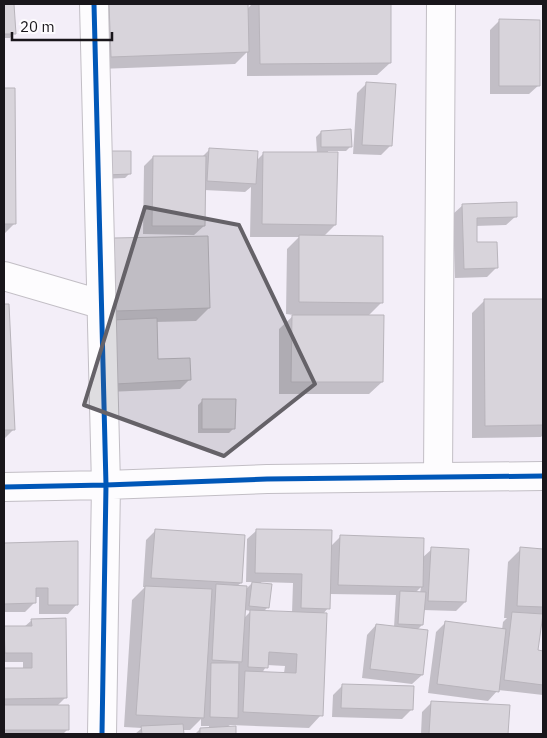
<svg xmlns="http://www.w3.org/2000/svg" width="547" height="738" font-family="'IBM Plex Sans',sans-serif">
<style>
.shadow{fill:#0003;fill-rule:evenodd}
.building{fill:#d8d4db;stroke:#b8b4bb}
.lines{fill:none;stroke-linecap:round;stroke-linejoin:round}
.street-casing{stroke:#c2bec5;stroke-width:30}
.street{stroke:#fdfcfe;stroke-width:28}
.cycleway-casing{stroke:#fdfbfe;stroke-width:8}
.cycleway{stroke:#0057b8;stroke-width:5}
.marked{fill:#656268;fill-opacity:0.2;stroke:#656268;stroke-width:4;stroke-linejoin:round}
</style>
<rect width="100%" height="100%" fill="#f3eef8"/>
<path class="shadow" d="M4 4H13L14 33 10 38H4Z
M141 4H247V9L252 4H390V63L377 75 247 76V52L235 64 99 69 97 18 110 5Z
M499 21 539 85 529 94H490V30Z
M367 83 390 146 381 155 353 154 357 93Z
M4 89H14L15 223 4 234Z
M321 132 351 146 346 151H328L335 225 323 237 381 303 368 316 382 382 369 394H279V329L294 315 286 314 287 249 299 237H250L251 187 245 192 204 190V226L194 235 143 234 144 166 153 157H202L209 150 256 161 264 153H317L316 137Z
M100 157 130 173 125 178 101 179Z
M463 205 516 216 506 225 475 226 476 243 496 268 487 277 455 278 453 214Z
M114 240 209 308 196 321 155 322 157 360 189 380 180 389 107 392 102 253Z
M485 300H543V435L541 437 472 438V313Z
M4 305H8L14 429 4 439Z
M203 400 234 428 229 433H198V405Z
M257 530 330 547 340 537 422 558 432 549 465 602 456 611 423 610 422 625 417 630 427 631 422 675 412 684 362 678 367 635 376 625 394 627 396 595 329 594 328 608 323 614 321 715 309 728 230 725 227 727H235V734H195L200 729 209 728V726H201V719L190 730H182L183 734H135L142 728 124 727 132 600 145 587H143L146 540 155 531 241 583 237 586 246 589 253 582H246L247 539ZM261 582 293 583 292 613 263 612 268 607ZM421 587 420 593H415ZM245 610 251 611 244 618ZM267 665 285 666 284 673H262Z
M77 543V604L68 614H39V597H34V603L25 612H4V544Z
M521 549 543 550V620H541L537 651 543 652V695L498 690 488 701 428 693 436 632 445 623 502 630 503 622 507 618H504L508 562Z
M32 620 65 698 57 706 68 729 63 734H4V670L23 669V662H4V629L24 627Z
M342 686 412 709 402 719 332 717 333 695Z
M432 702 508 706 507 734H421L422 712Z"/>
<path class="building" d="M4 4H14L16 34H4Z
M109 4H248L249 52 111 57Z
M259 4H391V63L260 64Z
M499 19 540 20V86H499Z
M366 82 396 84 392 146 362 145Z
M4 88H15L16 224H4Z
M351 129 352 147H321V131Z
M209 148 258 151 256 184 207 181Z
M105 151H131V174L105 175Z
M263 152H338L336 225 262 224Z
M153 156H206L205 226H152Z
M517 202V217L477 218V242H497L498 268 464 269 462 204Z
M299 235 383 236V303L299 302Z
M208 236 210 308 116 311 114 238Z
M484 299H543V425L485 426Z
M4 304H9L15 430H4Z
M292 315H384L383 382H291Z
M157 318 158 359 190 358 191 380 115 384 113 320Z
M202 399H236L235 429H202Z
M155 529 245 535 242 583 151 578Z
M256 529 332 530 330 609 301 608 302 574 255 573Z
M340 535 424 538 423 587 338 585Z
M78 541V605H48V588H36V603L4 604V543Z
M431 547 469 549 466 602 428 601Z
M520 547 543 549V607L517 606Z
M252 582 272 584 269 608 249 606Z
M216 584 247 586 242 662 212 660Z
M145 586 212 589 204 718 136 715Z
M400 591 426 592 423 625 398 624Z
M250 610 327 613 323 716 243 712 245 671 296 673 297 654 269 652 268 668 248 667Z
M512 612 543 614 538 650 543 651V685L504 680Z
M66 618 67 698 4 699V668H32V653H5L4 626H32L31 619Z
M445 621 506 629 499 692 437 684Z
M376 624 428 630 423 675 370 669Z
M211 663H239L238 718 210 717Z
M342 684 414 686 413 710 341 708Z
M431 701 510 705 508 734H429Z
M4 705H69V730H4Z
M183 724 184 734H142L141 726Z
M236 726V734H200V728Z"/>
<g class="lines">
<defs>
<path id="street" d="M94 4 106 485 102 734
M4 276 100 304
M438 477 441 4
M4 487 106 485 267 479 543 476"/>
</defs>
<use href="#street" class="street-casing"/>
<use href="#street" class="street"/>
<defs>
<path id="cycleway" d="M94 4 106 485 102 734
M4 487 106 485 267 479 543 476"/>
</defs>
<use href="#cycleway" class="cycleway-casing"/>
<use href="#cycleway" class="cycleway"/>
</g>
<path class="marked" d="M145 207 239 225 315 384 224 456 84 405Z"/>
<rect width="547" height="738" fill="none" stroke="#19161b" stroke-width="10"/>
<path d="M12 32v8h100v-8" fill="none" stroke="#19161b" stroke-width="2.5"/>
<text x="20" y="32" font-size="15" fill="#19161b" stroke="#fdfbfe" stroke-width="4" paint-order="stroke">20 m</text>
</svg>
